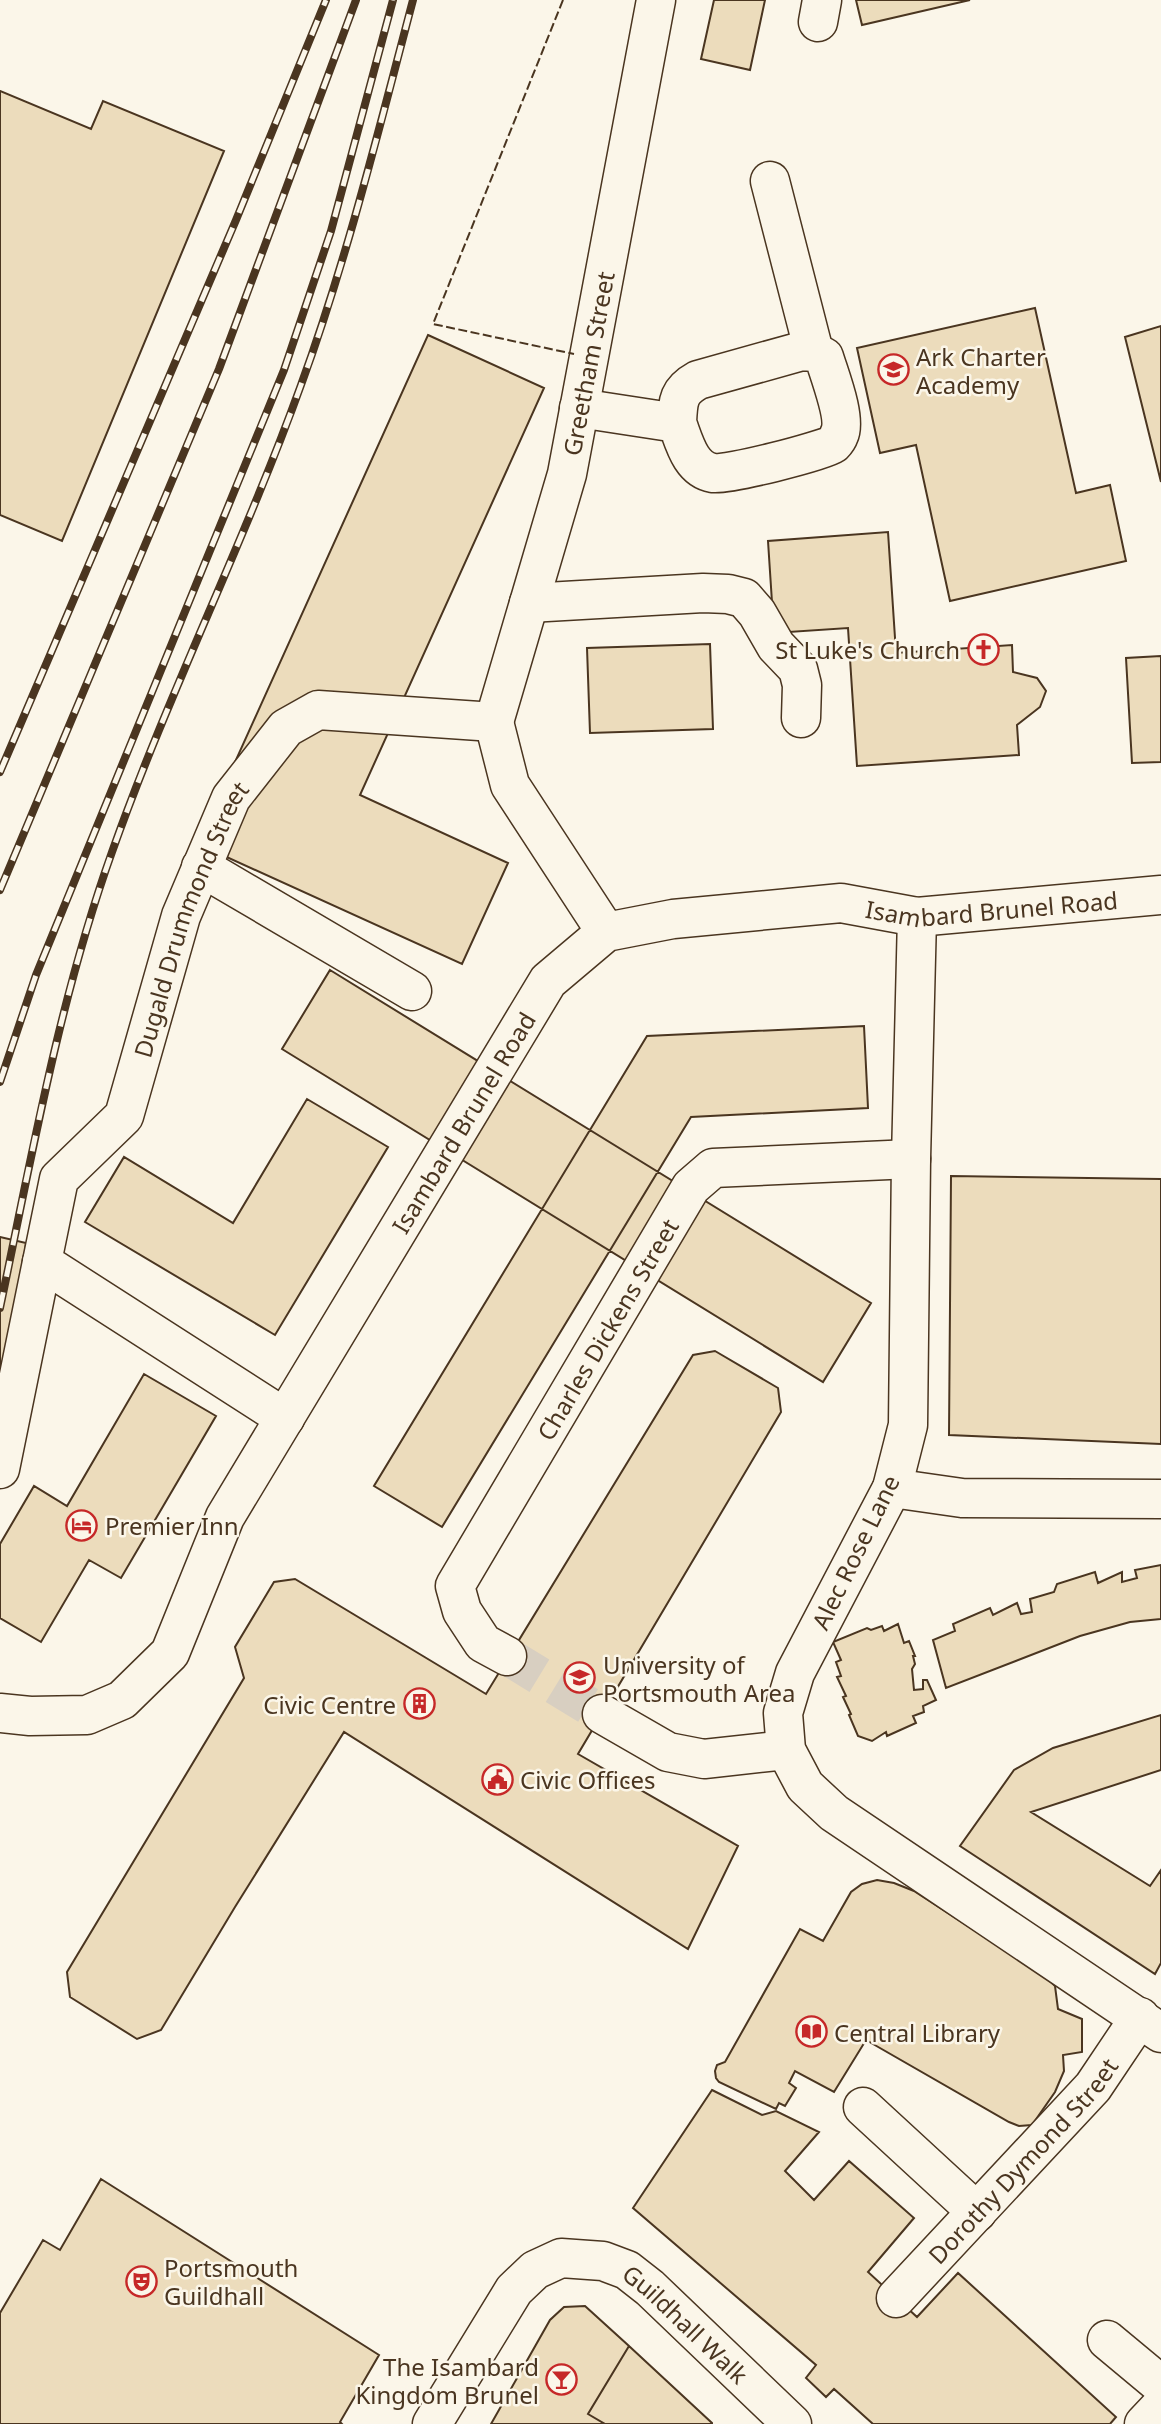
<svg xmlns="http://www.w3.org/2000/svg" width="1161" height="2424" font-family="'Noto Sans',sans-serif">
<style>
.building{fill:#ecdcbc;stroke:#4a3520;stroke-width:2}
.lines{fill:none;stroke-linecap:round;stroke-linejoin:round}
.minor-tunnel{stroke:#d8cfc1;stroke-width:38;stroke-dasharray:38 19;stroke-linecap:butt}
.minor-casing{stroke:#4a3520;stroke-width:41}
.minor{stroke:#fbf6e9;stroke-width:38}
.rail-casing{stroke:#4a3520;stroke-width:8}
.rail{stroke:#fbf6e9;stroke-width:5;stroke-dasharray:16;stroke-linecap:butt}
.fence{stroke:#4a3520;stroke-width:2;stroke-dasharray:9 3.5;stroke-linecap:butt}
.labels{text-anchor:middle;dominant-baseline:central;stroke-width:5;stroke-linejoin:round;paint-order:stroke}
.poi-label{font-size:24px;fill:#4a3520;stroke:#fbf6e9;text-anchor:start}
.street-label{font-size:24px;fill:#4a3520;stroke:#fbf6e9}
</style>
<rect width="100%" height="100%" fill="#fbf6e9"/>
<path class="building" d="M714 0H765L750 70 701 59Z
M856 0H970L862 25Z
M0 91 91 129 103 101 224 151 62 541 0 515Z
M1035 308 1076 493 1110 485 1126 561 950 601 916 445 880 453 857 348Z
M1161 326V482L1125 337Z
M428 335 544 388 360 795 508 863 462 964 198 844Z
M888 532 896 653 1012 645 1013 672 1037 678 1046 691 1040 707 1017 725 1019 755 857 766 848 628 774 633 768 541Z
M710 644 713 729 590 733 587 648Z
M1161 656V762L1132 763 1126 658Z
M330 970 871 1303 823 1382 282 1049Z
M864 1026 868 1108 691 1117 442 1527 374 1486 647 1036Z
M307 1099 388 1147 275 1335 85 1222 124 1157 233 1223Z
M951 1176 1161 1179V1444L949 1435Z
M0 1237 26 1243 15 1329 0 1386Z
M715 1351 778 1388 781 1412 578 1754 738 1846 688 1949 344 1732 235 1907 161 2030 137 2039 70 1997 67 1972 244 1678 235 1647 274 1582 295 1579 486 1694 693 1355Z
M144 1374 216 1416 121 1578 89 1560 41 1642 0 1618V1544L34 1486 67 1506Z
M1161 1565V1619L1130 1622 1080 1636 946 1688 933 1640 955 1631 953 1624 990 1608 993 1615 1017 1603 1021 1614 1032 1612 1030 1599 1054 1592 1057 1584 1095 1572 1098 1583 1122 1572V1582L1137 1578 1135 1570Z
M898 1624 904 1643 909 1641 915 1656H913L915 1664 912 1669 914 1690 923 1689V1680H927L936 1700 923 1706 924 1712 913 1716 916 1723 887 1736 886 1732 872 1741 858 1736 849 1715 851 1714 843 1697 846 1696 837 1677 841 1676 836 1662 841 1660 833 1642 867 1628 871 1630 882 1626 884 1631Z
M1161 1715V1770L1031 1812 1150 1886 1161 1870V1963L1155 1974 960 1846 1014 1770 1053 1748Z
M877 1880 894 1883 914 1891 1045 1976 1055 1986 1058 2009 1082 2019V2052L1063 2055 1064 2071 1055 2092 1032 2125 1019 2126 1009 2122 866 2040 834 2092 795 2071 789 2083 796 2088 785 2106 779 2103 776 2109 719 2082 716 2078 715 2071 717 2065 725 2062 800 1929 823 1941 851 1892 862 1884Z
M712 2090 762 2115 776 2111 819 2132 785 2171 814 2200 849 2161 914 2218 868 2272 917 2317 958 2273 1116 2417 1110 2424H873L834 2389 826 2397 806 2378 816 2365 633 2208Z
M101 2179 379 2355 340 2422 342 2424H0V2313L43 2240 60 2250Z
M585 2306 629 2346 588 2414 605 2424H491L550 2320 564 2307Z
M629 2346 712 2423V2424H605L588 2414Z"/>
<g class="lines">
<path class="minor-tunnel" d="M507 1656 602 1714"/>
<defs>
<g id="minor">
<path d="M818 22 822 0"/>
<path d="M770 181 814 352"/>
<path d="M579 408 677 423C684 441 690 469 713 473 725 476 823 451 833 444 836 441 838 438 839 435 847 419 829 374 824 357L814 352 802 351 698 380C678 391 678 401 677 423"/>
<path d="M529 603 703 593 728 594 744 598 757 613 776 646 798 669 802 685 801 718"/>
<path id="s1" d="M494 722 567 474 656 0"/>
<path d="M494 722 510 785 606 932"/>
<path d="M201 867 412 991"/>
<path d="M917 917 911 1159 908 1425 892 1488 795 1673 783 1713 786 1750 805 1786 834 1813 1161 2033"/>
<path id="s2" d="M285 1418 42 1262 59 1179 124 1116 181 916 231 798 286 728 318 710 494 722"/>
<path d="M0 1469 42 1262"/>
<path d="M892 1488 962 1498 1161 1499"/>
<path id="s3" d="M507 1656 483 1643 462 1611 455 1586 691 1187 713 1168 911 1159"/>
<path id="s4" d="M0 1713 30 1716 87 1715 122 1700 170 1653 225 1517 548 981 606 932 673 919 841 903 917 917 1161 895"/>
<path d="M602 1714 668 1752 704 1759 786 1750"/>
<path d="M863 2107 977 2212"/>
<path id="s5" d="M896 2298 1093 2087 1140 2017"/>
<path d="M1107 2340 1161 2385"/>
<path id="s6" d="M432 2424 514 2290 535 2270 561 2258 603 2261 627 2270 650 2288 792 2424"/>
<path d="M1144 2424 1161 2406"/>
</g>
</defs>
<use href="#minor" class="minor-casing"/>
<use href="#minor" class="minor"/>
<defs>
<path id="rail" d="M0 772 236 220 326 0
M0 890 219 369 356 0
M0 1082 36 975 284 370 331 231 393 0
M0 1308C32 1155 59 1000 112 852 168 694 244 543 301 385 347 259 379 129 413 0"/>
</defs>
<use href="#rail" class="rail-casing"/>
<use href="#rail" class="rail"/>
<path class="fence" d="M563 0 433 324 574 354"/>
</g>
<defs>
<symbol id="school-ring" viewBox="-11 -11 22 22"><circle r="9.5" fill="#fbf6e9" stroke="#c62828" stroke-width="1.5"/><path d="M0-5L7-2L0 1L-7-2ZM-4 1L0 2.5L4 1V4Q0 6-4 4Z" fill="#c62828"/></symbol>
<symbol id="church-ring" viewBox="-11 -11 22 22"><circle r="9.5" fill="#fbf6e9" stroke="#c62828" stroke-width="1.5"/><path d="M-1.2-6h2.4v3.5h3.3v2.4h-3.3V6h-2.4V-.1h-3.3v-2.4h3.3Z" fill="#c62828"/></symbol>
<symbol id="hotel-ring" viewBox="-11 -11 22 22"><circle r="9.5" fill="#fbf6e9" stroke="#c62828" stroke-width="1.5"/><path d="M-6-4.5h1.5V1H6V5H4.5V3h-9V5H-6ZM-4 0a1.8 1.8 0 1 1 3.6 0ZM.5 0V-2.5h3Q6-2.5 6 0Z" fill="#c62828"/></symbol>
<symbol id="university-ring" viewBox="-11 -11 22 22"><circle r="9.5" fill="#fbf6e9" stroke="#c62828" stroke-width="1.5"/><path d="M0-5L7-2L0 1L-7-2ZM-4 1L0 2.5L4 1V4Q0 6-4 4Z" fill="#c62828"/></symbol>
<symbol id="building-ring" viewBox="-11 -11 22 22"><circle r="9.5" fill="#fbf6e9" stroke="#c62828" stroke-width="1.5"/><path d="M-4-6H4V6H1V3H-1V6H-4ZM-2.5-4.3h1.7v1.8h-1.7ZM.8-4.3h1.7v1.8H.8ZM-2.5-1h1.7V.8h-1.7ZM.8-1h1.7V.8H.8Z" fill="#c62828"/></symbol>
<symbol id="civic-ring" viewBox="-11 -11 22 22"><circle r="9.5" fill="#fbf6e9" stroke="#c62828" stroke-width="1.5"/><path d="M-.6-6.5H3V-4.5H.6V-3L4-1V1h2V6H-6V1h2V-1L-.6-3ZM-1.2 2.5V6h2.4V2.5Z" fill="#c62828"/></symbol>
<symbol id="library-ring" viewBox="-11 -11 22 22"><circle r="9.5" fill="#fbf6e9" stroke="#c62828" stroke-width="1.5"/><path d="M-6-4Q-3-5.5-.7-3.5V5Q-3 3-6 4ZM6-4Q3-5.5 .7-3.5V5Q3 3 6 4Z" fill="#c62828"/></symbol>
<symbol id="theatre-ring" viewBox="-11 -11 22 22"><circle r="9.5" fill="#fbf6e9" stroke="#c62828" stroke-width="1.5"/><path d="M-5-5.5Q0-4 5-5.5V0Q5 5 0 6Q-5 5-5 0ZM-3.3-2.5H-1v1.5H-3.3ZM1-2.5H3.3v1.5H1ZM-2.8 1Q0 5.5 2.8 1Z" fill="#c62828"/></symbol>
<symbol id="bar-ring" viewBox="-11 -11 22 22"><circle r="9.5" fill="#fbf6e9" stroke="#c62828" stroke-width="1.5"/><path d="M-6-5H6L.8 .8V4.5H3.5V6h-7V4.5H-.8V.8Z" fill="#c62828"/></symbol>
</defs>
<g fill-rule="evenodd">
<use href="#school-ring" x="876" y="352" width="35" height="35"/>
<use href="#church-ring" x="966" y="632" width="35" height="35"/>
<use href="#hotel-ring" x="64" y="1508" width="35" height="35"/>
<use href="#university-ring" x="562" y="1660" width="35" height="35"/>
<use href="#building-ring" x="402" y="1686" width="35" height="35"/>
<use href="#civic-ring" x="480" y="1762" width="35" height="35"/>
<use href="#library-ring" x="794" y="2014" width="35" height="35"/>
<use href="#theatre-ring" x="124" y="2264" width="35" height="35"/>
<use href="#bar-ring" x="544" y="2362" width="35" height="35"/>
</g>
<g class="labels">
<g class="poi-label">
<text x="916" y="356">Ark Charter<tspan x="916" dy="28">Academy</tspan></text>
<text x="960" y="649" text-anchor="end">St Luke's Church</text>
<text x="105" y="1525">Premier Inn</text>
<text x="603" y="1664">University of<tspan x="603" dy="28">Portsmouth Area</tspan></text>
<text x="396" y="1704" text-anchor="end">Civic Centre</text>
<text x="520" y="1779">Civic Offices</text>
<text x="834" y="2032">Central Library</text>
<text x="164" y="2267">Portsmouth<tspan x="164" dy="28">Guildhall</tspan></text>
<text x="539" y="2366" text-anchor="end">The Isambard<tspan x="539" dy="28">Kingdom Brunel</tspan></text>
</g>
<g class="street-label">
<text stroke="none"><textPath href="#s1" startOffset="371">Greetham Street</textPath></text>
<text stroke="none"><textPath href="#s4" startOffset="1430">Isambard Brunel Road</textPath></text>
<text stroke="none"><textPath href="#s2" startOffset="672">Dugald Drummond Street</textPath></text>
<text stroke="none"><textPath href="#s4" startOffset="800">Isambard Brunel Road</textPath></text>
<text stroke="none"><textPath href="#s3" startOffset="390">Charles Dickens Street</textPath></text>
<text transform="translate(855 1552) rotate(-64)">Alec Rose Lane</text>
<text stroke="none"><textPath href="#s5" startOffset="187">Dorothy Dymond Street</textPath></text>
<text stroke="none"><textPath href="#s6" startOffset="362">Guildhall Walk</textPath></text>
</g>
</g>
</svg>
